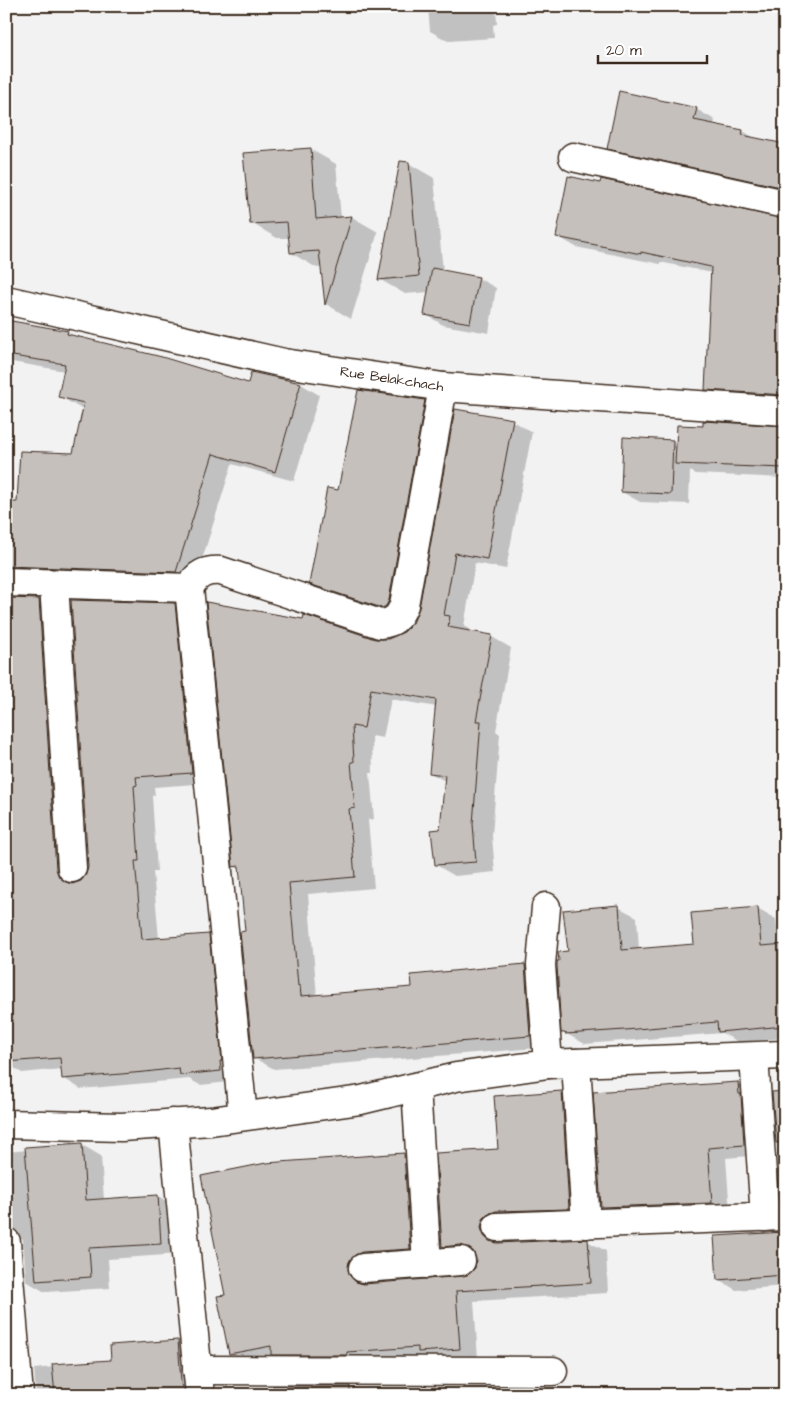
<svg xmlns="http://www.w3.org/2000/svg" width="791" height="1401" font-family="'Architects Daughter',sans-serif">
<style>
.shadow{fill:#0003}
.building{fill:#c6c0bd;stroke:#3b2a1e}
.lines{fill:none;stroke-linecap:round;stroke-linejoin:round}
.minor-casing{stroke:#3b2a1e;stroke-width:31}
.minor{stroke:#fff;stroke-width:28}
.labels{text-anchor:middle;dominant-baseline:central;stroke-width:4.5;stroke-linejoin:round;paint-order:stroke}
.street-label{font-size:14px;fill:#3b2a1e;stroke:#fff}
</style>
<rect width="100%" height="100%" fill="#f3f2f2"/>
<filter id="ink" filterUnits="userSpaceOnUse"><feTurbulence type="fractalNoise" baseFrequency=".02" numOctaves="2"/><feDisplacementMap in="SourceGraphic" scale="10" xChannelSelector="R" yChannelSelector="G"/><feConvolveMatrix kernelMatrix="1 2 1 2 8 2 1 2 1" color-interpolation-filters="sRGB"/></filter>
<g filter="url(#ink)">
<path class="shadow" d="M428 6H508V8L496 9 497 24 493 25 494 38 448 41 430 31Z
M696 109 715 120 714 125 743 131 758 140 785 146V194L628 159 609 148Z
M310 149 336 164 341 218 352 217 378 232 351 319 326 304 322 267 317 268 291 253 289 238H277L251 223Z
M408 163 434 178 443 271 478 278 496 288 489 333 443 325 425 314 429 292 405 294 379 279Z
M785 220V404L725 400 706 389 712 273 660 262V264L576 247 557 236Z
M6 322 67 332 78 338 249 385 301 384 319 395 294 481 232 464 195 582 8 592 10 599 39 600 57 611 76 884 82 882 87 875 174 604 193 615 210 783 154 787 155 795 152 796 157 871H153L159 939 208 935 227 946 239 1081 200 1085 189 1079 81 1089 63 1078 62 1069 22 1073 6 1063V503L18 504 74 454 84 408 78 407 59 396 65 371 6 361Z
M424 401 447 414 405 620 333 596 311 583 340 491Z
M512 421 532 432 506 569 475 563 464 626 470 629 469 632 492 637 511 648 496 731 500 734 492 836 495 872 455 876 436 865 445 781 430 773 437 707 391 699 383 738 372 736 373 773H370L374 819 368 820 374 888 308 894 317 996 414 988 413 977 525 965 545 977 550 1047 274 1069 254 1058 241 870 234 866 375 640H388L401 635 414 623Z
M785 428V478L696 474 690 471 689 504 640 502 622 492 673 441 677 443Z
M618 907 637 917 639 950 695 945 757 909 776 919 778 946 785 945V1038L738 1042 722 1033 585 1044 563 1032 569 952Z
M738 1083 756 1094 762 1155 726 1158 730 1213 620 1217 602 1207 595 1094Z
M562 1092 580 1103 587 1218 499 1239 501 1244 587 1241 606 1251 608 1293 474 1301 478 1359 248 1364 230 1353 226 1296 266 1164 404 1154 422 1165 428 1259 365 1281 367 1285 463 1278 470 1275 476 1269V1255L461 1257 443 1246 499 1150Z
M785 1092V1200L780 1144 777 1142Z
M82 1145 101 1156 104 1200 158 1196 177 1207 180 1254 108 1259 110 1288 45 1292 26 1281 23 1240 22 1238 16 1240 6 1395V1152Z
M785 1233V1286L736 1290 718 1279Z
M178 1342 197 1353 200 1395H36L34 1369 113 1361Z
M349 1387 362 1395H275Z"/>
<path class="building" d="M619 91 697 108 694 120 743 130 742 135 785 144V188L607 149Z
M311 148 316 219 352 216 325 305 319 251 290 253 287 222 250 224 243 153Z
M400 161 409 162 419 276 378 280Z
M568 176 600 183 601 179 785 219V395L705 390 711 267 641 252V254L556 237Z
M432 268 479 277 470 323 424 315Z
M6 320 68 331 67 334 162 357 248 383 251 372 301 383 275 472 213 454 176 572 6 566V502H17L20 451 73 453 84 403 58 397 65 364 6 355Z
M358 390 425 400 389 600 386 606 382 608 309 584 327 488 338 490Z
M455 409 513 419 487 559 455 553 444 615 450 616 448 627 492 635 476 721H481L473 824 476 862 435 865 431 830 440 829 445 775 429 773 436 700 371 689 364 728 352 726 354 762H351L355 808 349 809 355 877 289 883 298 986 300 985 301 996 412 987 411 975 525 964 530 1036 253 1059 240 932 245 931 239 866 233 867 206 602 303 619 304 615 375 639H388L404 632 413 623 419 608Z
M703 421 785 426V468L675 464 677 425 703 426Z
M623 437 673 440 671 494 621 492Z
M6 598 39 599 56 869 59 877 66 882 72 884 81 881 86 874 88 867 71 600 175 603 192 773 136 777 137 785 134 786 139 861H135L142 939 209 934 222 1061H220L221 1071 180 1075 179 1068 145 1072 62 1079 60 1058 6 1062Z
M619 905 622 950 694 944 691 913 758 907 761 946 785 944V1026L718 1032 717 1022 625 1030 565 1034V1033H561L557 965V961H559L558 952 568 951 563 910Z
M738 1082 739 1094H741L744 1145 708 1148 712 1203 601 1207 593 1092Z
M562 1091 569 1209 496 1211 488 1214 483 1219 481 1228 484 1236 489 1241 497 1243 588 1239 591 1283 456 1291 460 1349 418 1352V1347L347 1352V1355H271V1346L229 1354 217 1296 225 1295 201 1176 266 1163 404 1153 410 1249 362 1252 355 1255 349 1262 348 1270 350 1276 356 1282 364 1284 463 1276 469 1274 475 1268 476 1259 474 1252 467 1247 460 1245 442 1247 436 1153 498 1149 494 1096Z
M785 1091V1142L776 1143 772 1092Z
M82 1143 86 1200 158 1195 161 1244 89 1248 91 1277 36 1281 25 1147Z
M785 1232V1275L717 1280 714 1236Z
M178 1340 182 1395H55L52 1364 111 1360 110 1345Z
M273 1386H350V1395H274Z"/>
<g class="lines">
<defs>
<g id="minor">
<path d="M573 157 785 204"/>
<path id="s1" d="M6 300 284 363 443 387 785 411"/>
<path d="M6 582 189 588"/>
<path d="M54 584 72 868"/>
<path d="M546 907 541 965 548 1064"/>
<path d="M754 1057 765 1217"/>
<path d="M576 1063 586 1224"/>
<path d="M416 1087 427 1264"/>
<path d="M243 1116 189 588C197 574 205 570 221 571L380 624C393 623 399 618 404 605L443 387"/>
<path d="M173 1123 200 1395"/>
<path d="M6 1124 121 1127 211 1121 361 1100 456 1077 548 1064 785 1055"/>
<path d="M497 1227 785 1216"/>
<path d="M6 1242 19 1395"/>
<path d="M363 1268 461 1261"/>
<path d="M197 1370 553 1371"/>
</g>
</defs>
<use href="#minor" class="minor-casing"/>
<use href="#minor" class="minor"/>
</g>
</g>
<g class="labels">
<g class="street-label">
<text stroke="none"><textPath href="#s1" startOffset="394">Rue Belakchach</textPath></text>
</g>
</g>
<rect width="791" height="1401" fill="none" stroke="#fff" stroke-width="25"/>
<rect x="12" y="12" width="766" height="1376" fill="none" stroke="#3b2a1e" stroke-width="2" filter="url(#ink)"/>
<path d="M598 55v8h109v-8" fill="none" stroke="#3b2a1e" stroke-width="2.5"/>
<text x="606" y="55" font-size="15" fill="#3b2a1e" stroke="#ffffff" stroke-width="4" paint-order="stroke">20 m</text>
</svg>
